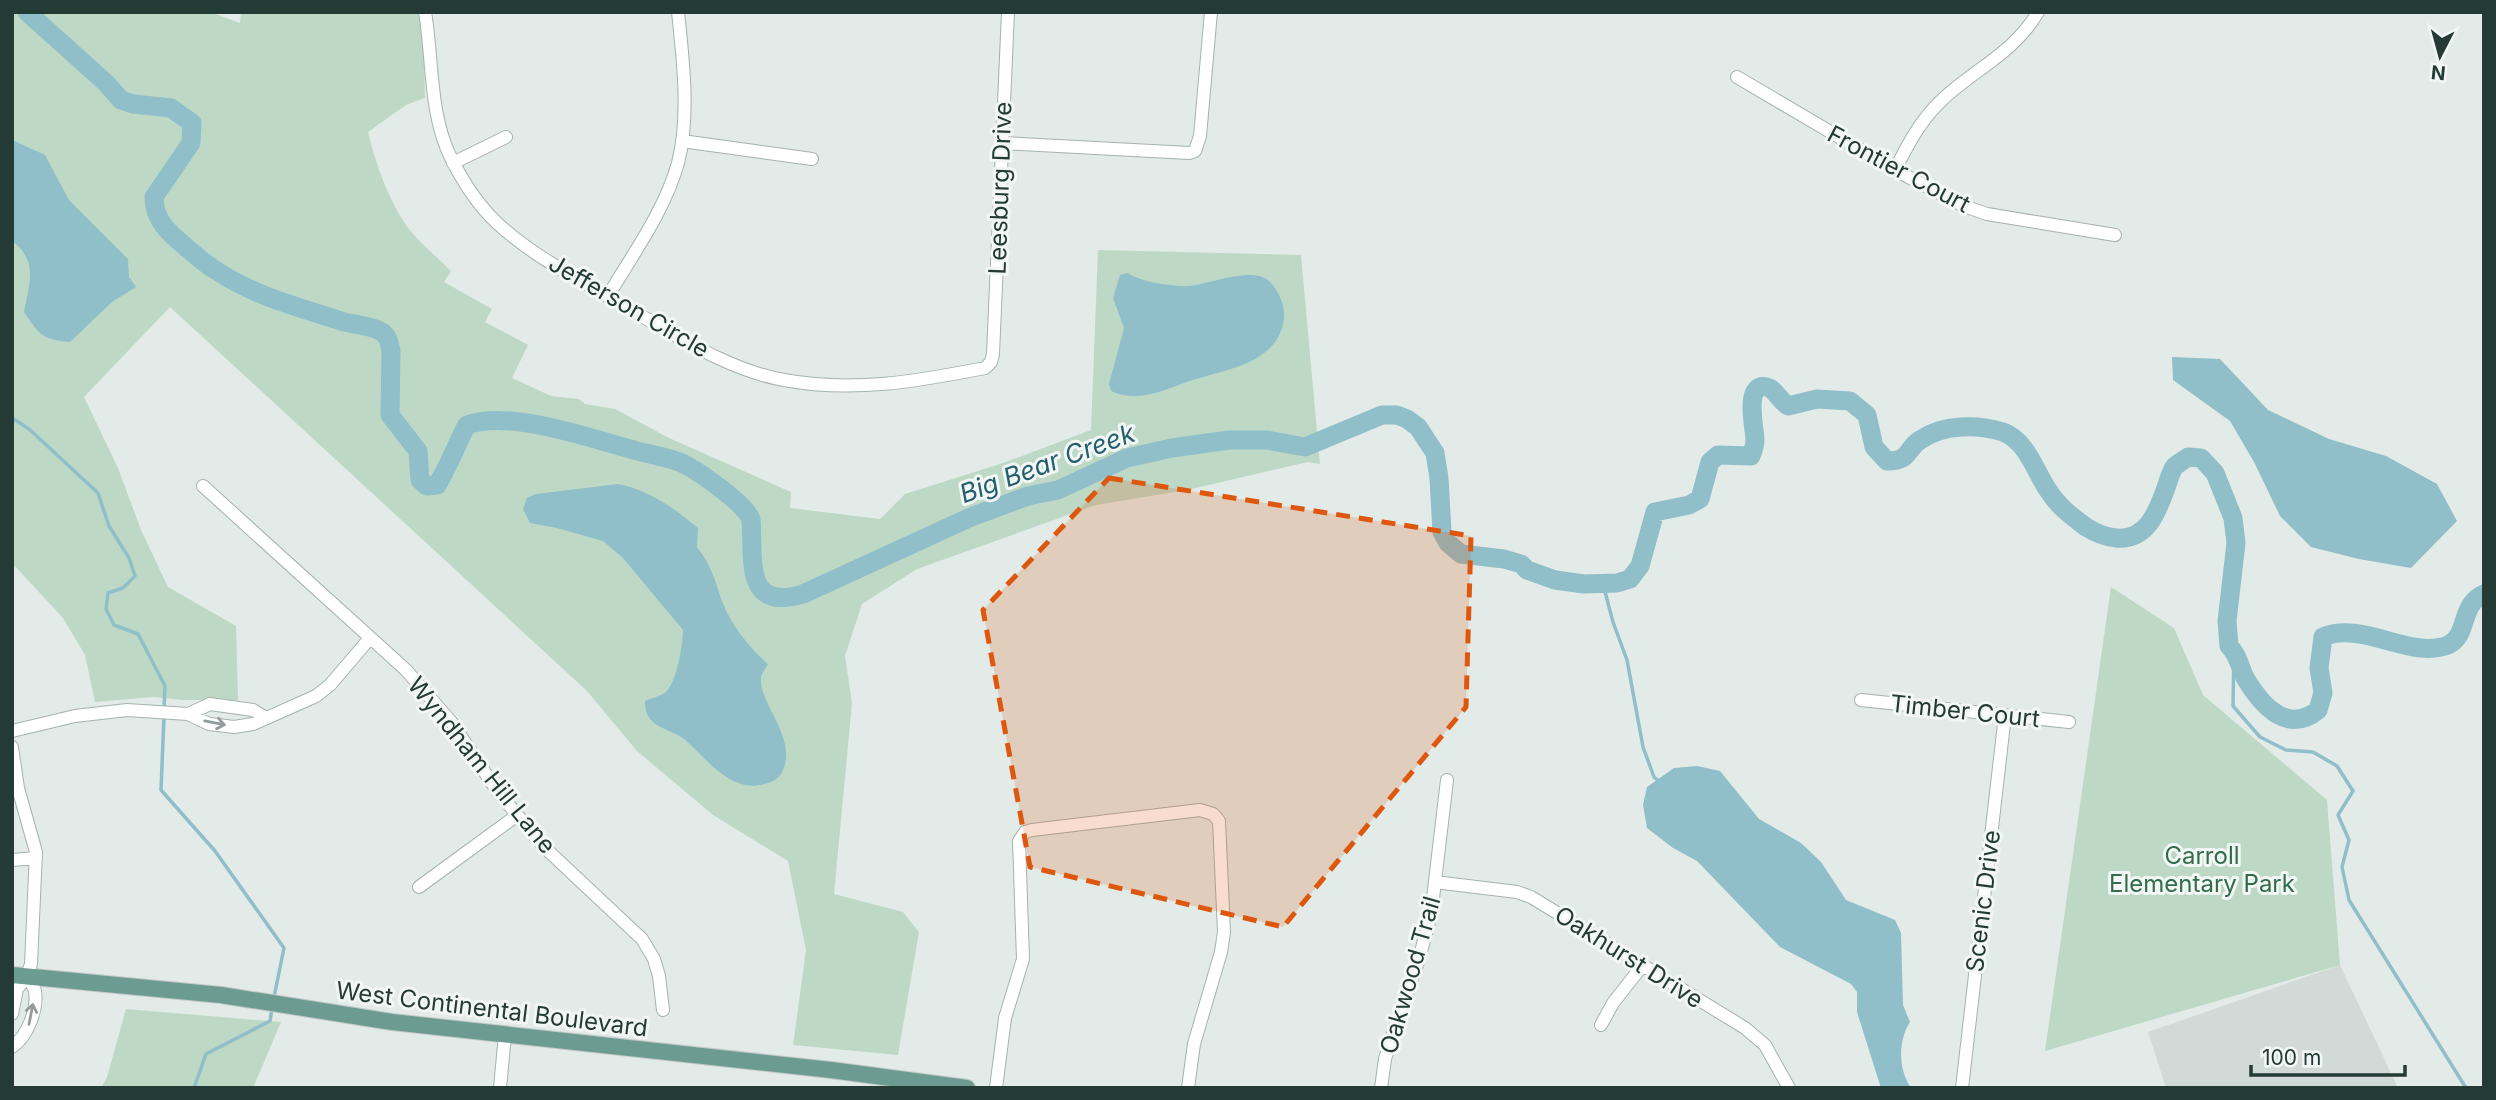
<svg xmlns="http://www.w3.org/2000/svg" width="2496" height="1100" font-family="Inter,sans-serif">
<style>
.built{fill:#d1dad6}
.green{fill:#bdd9c6}
.water{fill:#90bec9}
.lines{fill:none;stroke-linecap:round;stroke-linejoin:round}
.stream{stroke:#90bec9;stroke-width:3.5}
.river{stroke:#90bec9;stroke-width:19}
.minor-casing{stroke:#a5b2ae;stroke-width:14}
.major-casing{stroke:#c2c8c6;stroke-width:18}
.minor{stroke:#fff;stroke-width:12}
.major{stroke:#6c9b91;stroke-width:16}
.oneway{stroke:#929c9a}
.marked{fill:#de570e;fill-opacity:0.2;stroke:#de570e;stroke-width:5;stroke-dasharray:14 9;stroke-linejoin:round}
.labels{text-anchor:middle;dominant-baseline:central;stroke-width:6;stroke-linejoin:round;paint-order:stroke}
.street-label{font-size:24px;fill:#243a35;stroke:#f2f7f5}
.park-label{font-size:24px;fill:#336c4b;stroke:#f2f7f5}
.water-label{font-size:26px;font-style:italic;fill:#255f6f;stroke:#f2f7f5}
</style>
<rect width="100%" height="100%" fill="#e2ebe7"/>
<path class="built" d="M2340 965 2398 1088H2166L2148 1032Z"/>
<path class="green" d="M12 12H210L240 23 241 12H420L424 53 425 98 406 105 368 132C376 165 388 199 408 228 420 243 437 257 451 271L444 282 492 309 485 322 528 345 512 378 551 396 579 399 585 404 615 409 669 438 791 492 790 508 880 519 905 494 1003 463 1091 430 1098 250 1301 255 1320 464 1308 462 1187 490 1096 505 917 569 862 604 845 656 852 703 834 894 903 912 919 932 898 1055 793 1045 806 950 788 861 713 815 637 751 587 691 170 307 84 397 118 468 141 530 168 587 236 626 238 700H183L153 697 95 702 85 655 63 618 12 563Z
M2111 587 2174 628 2203 695 2327 800 2340 965 2045 1051Z
M126 1009 281 1022 253 1088H101L107 1077Z"/>
<path class="water" d="M12 140 45 155 69 200 128 259 129 277 136 287 112 302 70 342C42 340 39 334 24 312 29 284 39 261 12 241Z
M1128 273C1139 282 1176 287 1190 286 1210 284 1252 266 1269 281 1278 289 1286 307 1284 319 1278 363 1228 369 1193 380 1165 389 1139 404 1111 391L1109 384 1124 328 1113 298 1120 275Z
M2172 357 2220 359 2268 410 2329 439 2386 456 2437 484 2457 521 2411 568 2359 559 2311 547 2280 516 2254 462 2230 421 2173 380Z
M618 484C649 490 674 508 698 528L697 547C711 564 715 581 722 601 730 623 750 649 768 664 766 668 761 674 761 678 759 704 797 737 783 770 780 777 775 781 768 783 731 796 708 759 684 739 674 731 659 729 652 721 646 715 645 708 645 701 651 698 661 696 666 692 677 681 683 644 683 630L623 558 603 541 557 528 530 523 523 509 527 498 536 494Z
M1697 766 1720 771 1759 819 1801 843 1821 862 1846 900 1895 920 1901 933 1903 1005 1910 1022C1898 1041 1898 1069 1911 1088H1881L1857 1012V992L1851 984 1780 947 1697 861 1673 848 1647 828 1643 805 1647 787 1674 768Z"/>
<g class="lines">
<path class="stream" d="M12 418 29 429 98 493 109 526 129 558 135 576 123 588 108 593 106 609 114 625 138 634 165 686 164 708
M1603 584 1613 622 1627 660 1643 747 1654 777 1660 782
M2234 650 2233 706 2260 737 2286 750 2313 752 2337 766 2353 791 2338 815 2349 840 2342 867 2349 900 2466 1088
M164 716 161 790 215 851 284 948 274 997
M194 1088 206 1054 270 1021 272 1008"/>
<path class="river" d="M27 12 106 83 121 100 133 104 171 108 192 123 191 143 154 197C154 221 170 234 187 248 197 256 206 265 217 271 254 296 299 307 341 321 353 325 371 325 382 332 389 337 389 343 391 351L390 415 418 451 420 480 427 486 437 485C449 466 456 445 467 425 508 409 592 439 634 450 650 455 671 457 686 465 702 474 744 503 751 519 754 559 743 612 803 594L971 517 1028 496 1058 490 1127 458 1172 448 1229 440H1267L1305 447 1382 415H1397L1407 419 1418 427 1435 453 1439 478 1442 532 1448 543 1461 554 1504 559 1521 564 1527 570 1555 580 1584 584 1617 583 1630 579 1640 566 1655 512 1689 505 1700 499 1710 462 1718 455 1751 456C1753 451 1755 446 1755 440 1755 429 1743 382 1767 387 1775 389 1780 401 1788 406L1817 399 1850 401 1867 415 1874 447 1887 461C1911 461 1905 450 1920 440 1943 424 1978 424 2003 432 2027 441 2035 471 2048 490 2058 506 2071 516 2086 527 2094 532 2106 537 2116 538 2148 541 2158 510 2167 485 2169 479 2171 471 2175 466 2179 463 2184 460 2188 457L2201 458 2215 473 2233 518 2236 543 2227 621 2229 646C2239 655 2240 670 2247 681 2263 707 2288 734 2318 710L2323 693 2319 668 2323 637C2362 620 2410 660 2448 645 2469 636 2459 605 2484 594"/>
<defs>
<path id="minor" d="M425 12C433 59 429 114 451 158 463 182 478 205 497 223 535 258 582 281 626 307 676 335 727 370 784 380 853 393 918 381 985 368L991 362 993 354 1008 12
M1737 77 1895 170 1964 206 1987 214 2115 235
M682 141 812 159
M1002 143 1189 153 1195 151 1200 136 1211 12
M453 163 506 137
M1895 170C1908 144 1921 119 1943 99 1975 69 2015 52 2038 12
M608 296C633 254 665 210 678 163 690 117 683 59 678 12
M203 486 406 670 452 723 498 792 543 846 642 939 654 959 659 976 663 1010
M1861 700 2069 722
M188 714 210 704 253 710 266 718
M12 731 75 716 127 710 188 714 209 724 234 727 253 724 316 696 330 685 370 638
M12 747 18 788 36 852 31 964 27 976 17 989 12 1014
M12 860 36 858
M1435 882 1517 892 1531 897 1745 1028 1765 1045 1789 1088
M419 887 516 816
M1601 1025 1613 1003 1642 966
M12 1047C27 1037 38 1010 35 991 34 987 29 980 27 976
M500 1088 505 1034
M996 1088 1005 1018 1023 959 1019 841 1025 832 1032 830 1200 810 1213 814 1219 821 1224 932 1221 952 1194 1044 1188 1088
M1381 1088 1385 1059 1400 1011 1419 959 1431 915 1447 780
M1962 1088 2005 715"/>
<path id="major" d="M12 975 221 995 392 1022 831 1070 967 1088"/>
</defs>
<use href="#minor" class="minor-casing"/>
<use href="#major" class="major-casing"/>
<use href="#minor" class="minor"/>
<use href="#major" class="major"/>
</g>
<defs><path id="oneway-shaft" d="M-6 0H5M1.5-3L5.5 0L1.5 3" fill="none" stroke-width="1.6" stroke-linecap="round" stroke-linejoin="round" transform="scale(1.75)"/></defs>
<g class="oneway">
<use href="#oneway-shaft" transform="translate(215 723) rotate(11)"/>
<use href="#oneway-shaft" transform="translate(31 1014) rotate(-79)"/>
</g>
<path class="marked" d="M1109 478 1471 536 1466 707 1283 927 1030 867 983 610Z"/>
<g class="labels">
<g class="street-label">
<text transform="translate(1899 169) rotate(28)">Frontier Court</text>
<text transform="translate(1000 188) rotate(-88)">Leesburg Drive</text>
<text transform="translate(629 306) rotate(30)">Jefferson Circle</text>
<text transform="translate(1965 711) rotate(6)">Timber Court</text>
<text transform="translate(482 765) rotate(51)">Wyndham Hill Lane</text>
<text transform="translate(1983 901) rotate(-83)">Scenic Drive</text>
<text transform="translate(1629 957) rotate(32)">Oakhurst Drive</text>
<text transform="translate(1410 975) rotate(-74)">Oakwood Trail</text>
<text transform="translate(492 1009) rotate(7)">West Continental Boulevard</text>
</g>
<g class="park-label">
<text x="2202" y="855">Carroll<tspan x="2202" dy="28">Elementary Park</tspan></text>
</g>
<g class="water-label">
<text transform="translate(1047 463) rotate(-20)">Big Bear Creek</text>
</g>
</g>
<rect width="2496" height="1100" fill="none" stroke="#243a35" stroke-width="28"/>
<g transform="translate(2440 56) rotate(186)" stroke="#f2f7f5" stroke-width="5" paint-order="stroke">
<path d="M0-5L12 26L0 18L-12 26Z" fill="#243a35"/>
<text y="-10" font-size="19" font-weight="bold" text-anchor="middle" fill="#243a35">N</text>
</g>
<path d="M2251 1065v10h154v-10" fill="none" stroke="#243a35" stroke-width="3.5"/>
<text x="2262" y="1065" font-size="21" fill="#243a35" stroke="#f2f7f5" stroke-width="5" paint-order="stroke">100 m</text>
</svg>
